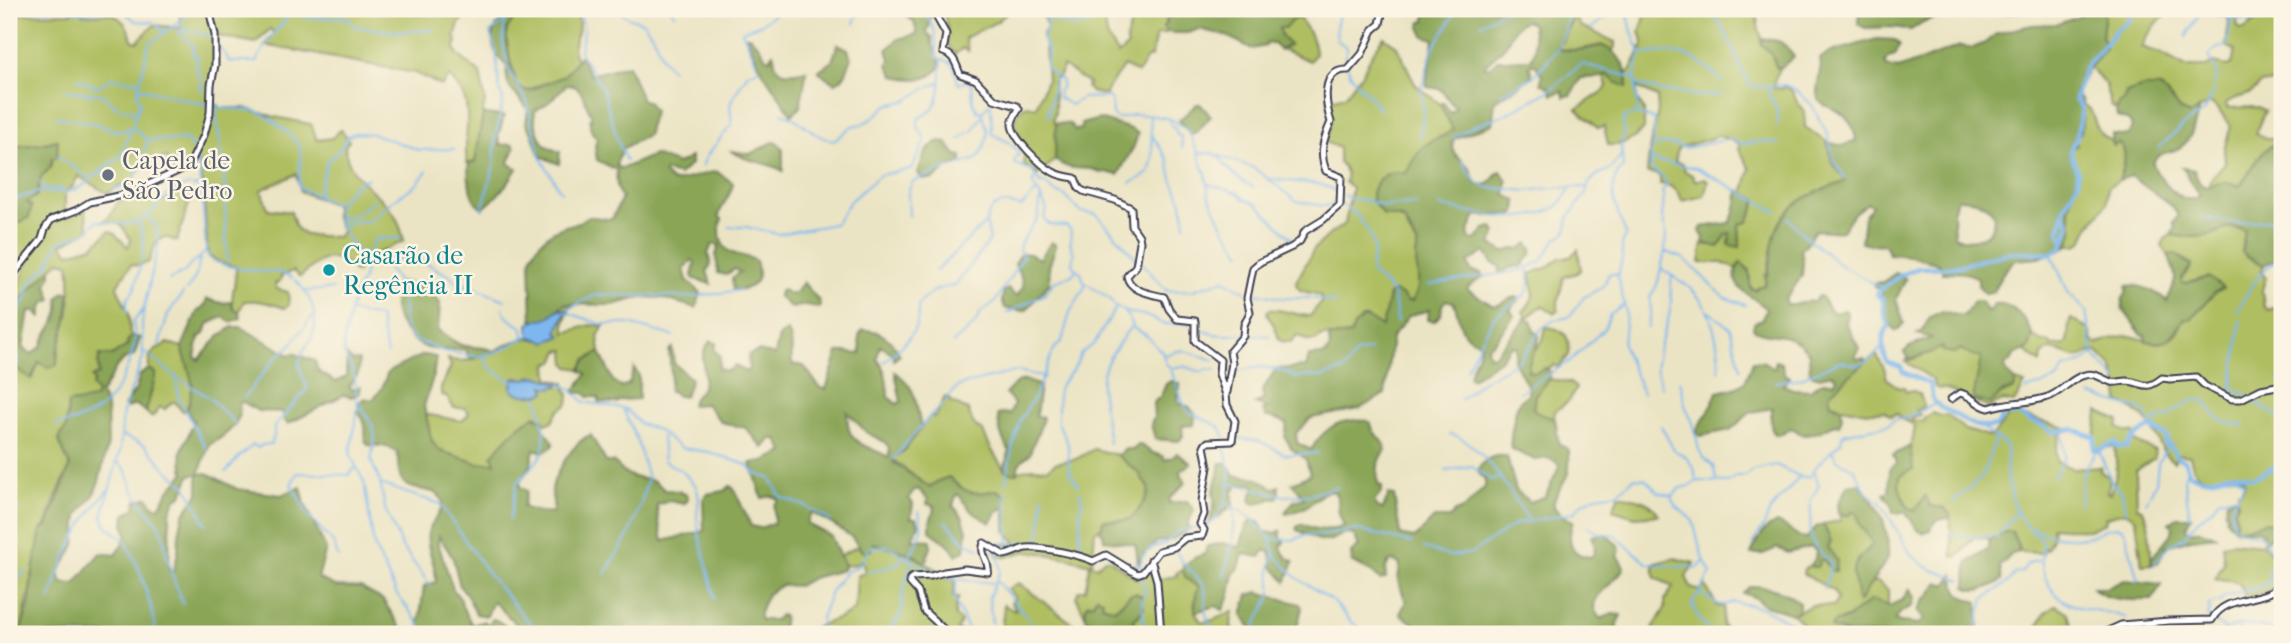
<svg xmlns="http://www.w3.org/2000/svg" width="2291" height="643" font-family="'IM FELL French Canon',serif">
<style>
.green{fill:#aebe61;stroke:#68704e;stroke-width:2;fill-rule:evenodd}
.forest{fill:#8aa557;stroke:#566449;stroke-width:2;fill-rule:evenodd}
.water{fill:#7eb7ef;stroke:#506c95;stroke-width:2}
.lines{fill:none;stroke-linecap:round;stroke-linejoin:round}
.stream{stroke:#7eb7ef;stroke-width:2}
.river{stroke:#7eb7ef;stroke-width:4.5}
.minor-casing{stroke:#403f50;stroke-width:9}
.minor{stroke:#fff;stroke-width:5}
.worship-dot{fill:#6b7280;stroke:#fcf5e5;stroke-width:2.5}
.culture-dot{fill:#0f9aa8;stroke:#fcf5e5;stroke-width:2.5}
.labels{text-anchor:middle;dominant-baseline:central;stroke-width:5;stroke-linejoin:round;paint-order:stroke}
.worship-label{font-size:26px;fill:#5b616d;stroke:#fcf5e5;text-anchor:start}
.culture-label{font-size:26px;fill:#0d838f;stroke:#fcf5e5;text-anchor:start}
</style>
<rect width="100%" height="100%" fill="#fcf5e5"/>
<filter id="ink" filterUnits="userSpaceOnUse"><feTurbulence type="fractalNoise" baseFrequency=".0143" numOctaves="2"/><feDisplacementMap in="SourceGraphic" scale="14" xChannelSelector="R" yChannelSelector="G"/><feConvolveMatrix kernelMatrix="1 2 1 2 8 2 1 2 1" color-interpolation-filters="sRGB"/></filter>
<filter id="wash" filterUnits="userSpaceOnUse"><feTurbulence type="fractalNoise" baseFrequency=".00686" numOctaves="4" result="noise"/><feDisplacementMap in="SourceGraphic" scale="28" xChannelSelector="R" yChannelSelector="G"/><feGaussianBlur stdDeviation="1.57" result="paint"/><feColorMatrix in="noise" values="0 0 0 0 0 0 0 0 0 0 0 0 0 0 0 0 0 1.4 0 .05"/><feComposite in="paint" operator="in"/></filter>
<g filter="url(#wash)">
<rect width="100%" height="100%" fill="#ebe4c4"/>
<path class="green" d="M73 9H83L82 14C101 18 110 6 125 24 129 31 131 32 132 40L137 42 154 25 181 28 179 9H471L459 24 455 36 457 41 455 48 457 54 480 73 485 100 475 163H467C463 143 471 120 465 100 463 92 454 83 449 76L442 86 415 73 265 45 274 33 270 29 256 43 216 36 211 97 214 103 222 108H245L275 117 311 124 317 140 332 138 341 129 349 141 345 146C346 176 376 190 392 211 399 220 401 230 404 241L378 253 367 254 356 273C350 269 348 264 342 261 326 252 312 267 300 277L294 271 282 275 280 281 275 284 277 289 288 292 289 305 284 308C270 303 259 300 244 301L239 311 234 310C229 297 237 281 236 267L221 263 208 256 203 186 198 162 180 174 174 170 166 157C156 159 154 168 142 165L136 176V184L122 185 107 193 78 176 73 186 65 193V218L85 208 89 230 62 244 69 253 93 246 109 231 113 232 128 247 131 240C120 225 126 223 103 222L109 217 118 202 140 196 153 201 156 200 165 201 177 192 190 200 177 241 164 237C153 242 153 252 149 262L136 266 132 264 118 284 117 287 129 314 130 334 133 336 128 340 127 346 113 355H100L98 363 99 374 92 378 94 381V389L97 393 95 398C90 401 75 402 68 403L66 428 60 444 69 463V469C43 519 33 576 21 630L20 634H9V350L14 352V360L33 378 39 362 57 365C57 349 62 335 67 320 71 307 71 277 69 263L59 261 21 299 14 319 9 324V302L11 300 12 291 18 287 27 264 26 261 9 284V230L13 227 14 222 19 223 29 217 32 206 27 203 37 195 41 177 50 168 57 140 41 144 9 147V15L16 16 18 14 72 13ZM296 174 301 192 336 205 335 215 342 232 337 237 307 235 299 231 295 225 291 212 268 209 261 190Z
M519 9H576C578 16 580 25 578 32 575 43 570 48 577 59 570 75 557 80 542 84 531 87 527 96 517 85 514 70 503 43 507 28 510 20 517 16 519 9Z
M943 9H1011L998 21 965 38 968 51 963 48 955 54 947 44V26Z
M1040 9H1102L1108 39 1118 55 1128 46 1126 39 1136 9H1178L1170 13 1163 28 1168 31 1165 34 1156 35 1151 57 1147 58 1138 73 1124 66 1107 89 1106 95 1091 92 1086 87 1089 84 1063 66 1060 76 1054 79C1051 94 1059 104 1053 119 1060 130 1057 147 1055 160L1038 175 1024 165V145L1013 129C1015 118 1017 111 1026 105L1036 107 1047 80 1045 46 1042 36 1047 27Z
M1643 9 1662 11 1663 9H1758C1758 17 1756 27 1761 34V44L1770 52 1777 67H1781L1775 79 1774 88 1782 89 1783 86 1792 91 1797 102 1804 111 1805 127 1827 142 1832 162 1845 180 1842 183C1803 199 1779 206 1771 253 1769 264 1768 274 1764 286L1755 290 1750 286 1749 269 1737 266V269L1722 263H1700L1703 243 1707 245 1720 243 1727 234 1731 233 1740 246 1739 224 1748 222 1757 201 1743 194 1750 169 1739 149V143L1719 136 1678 148 1675 162 1683 164 1685 171 1692 175 1695 181 1705 178 1708 182 1704 196 1682 201C1677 190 1674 185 1660 184V177L1656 174 1647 173 1650 145 1658 112 1657 97 1637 87V100L1644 109V129C1636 138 1620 147 1608 145L1604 126 1598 128 1577 109 1605 90 1607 86 1604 77 1607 74 1617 83H1628L1626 73 1630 71C1633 63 1639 56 1640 48L1642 49 1643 41 1640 31 1645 17 1640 12Z
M2105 9H2176C2163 15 2146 34 2142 47L2160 53 2186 67H2206L2213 63 2228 66 2232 64 2235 50 2226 46 2229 22 2228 18 2221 14 2224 9H2240L2237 24 2240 29H2244L2263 16 2279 13 2282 9V81L2260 84C2252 98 2239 94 2226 103L2227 108 2258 107 2265 111 2255 134C2265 138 2274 142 2282 132V140C2276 145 2268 146 2263 152 2254 162 2249 176 2239 186L2227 182 2209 186 2212 177 2225 163 2224 149 2231 126C2224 119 2218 106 2210 103L2190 115 2181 110 2160 87H2143L2122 103H2119L2116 109 2111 107 2105 84 2090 68 2105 48 2102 37Z
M1575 14 1580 26 1615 42V47L1612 51 1601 45 1576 50 1556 49 1561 43Z
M1299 18C1308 29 1314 39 1315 54L1310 61 1281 49 1289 45 1281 35 1279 28H1285L1292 20Z
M1384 37 1397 46 1415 84 1440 104 1453 129C1445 138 1436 137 1427 144 1416 151 1412 163 1406 174L1398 172 1372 200 1383 214 1404 220 1411 236 1417 243C1418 249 1416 255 1417 261 1419 274 1421 290 1412 301H1407L1402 295 1394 292 1389 301 1382 327 1378 326 1348 336H1322L1315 341H1308L1297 335 1291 342H1284L1279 340 1275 327 1267 314 1268 310C1282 308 1296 316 1310 316L1322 301 1320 296C1311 290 1297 295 1296 282L1314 249 1331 233 1345 224 1352 187 1345 183C1348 175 1346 168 1339 162V148L1325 142 1331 123 1328 101 1345 96 1363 72 1374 51Z
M2082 104 2090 109C2096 123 2096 135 2112 141L2113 145 2119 143C2129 151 2124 169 2119 180L2108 187 2107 203 2088 228 2082 242 2076 245H2068L2073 232 2069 208 2078 176 2069 151 2074 147V140L2081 132Z
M2228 227 2245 230 2242 252 2247 257 2264 265 2261 272 2266 278 2262 290 2264 306 2268 310 2282 305V524L2275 530 2274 525 2267 522 2239 529 2235 526 2236 517 2234 510 2238 503V491H2241L2245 483 2244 478C2220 467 2198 495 2190 456L2177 454 2174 462C2160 454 2159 437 2150 425 2141 414 2131 408 2119 401L2117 382 2112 366 2097 352H2091C2075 365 2065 350 2049 349L2042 355 2041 363 2025 351 2029 348 2033 335 2040 341 2049 342 2052 346 2065 345C2071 337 2066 327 2071 319L2089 329 2092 341 2097 344C2106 341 2121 334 2130 336 2147 339 2163 351 2177 333 2180 328 2182 322 2185 318L2190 319 2216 292 2209 277 2184 284 2181 282C2183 275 2192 272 2191 264L2176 254 2168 255 2162 245 2165 239 2171 235 2207 236Z
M1578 249 1581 269 1577 273 1564 277 1558 301V311L1553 313 1542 306 1525 319 1526 316 1523 312C1536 297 1535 293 1530 274L1548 267 1561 257H1570Z
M564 304H571L565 322V333L590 325 604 326 598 336 600 352 586 360 581 369 569 367 566 363 565 350 559 351 554 362 548 364 549 378 565 383 566 390 569 394 568 404 558 411 553 420 547 424 536 415 521 425 495 463H477L440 451C430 442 426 427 424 414L462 421 469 414 465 408H454L446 396 441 395V388L451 366 448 359C475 368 498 345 522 339 531 336 535 340 544 341 549 342 555 338 560 337L561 336 557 332 566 309H559ZM532 376 560 384 559 386 550 388 544 386 546 392 537 396 512 390 511 385 516 378 526 379Z
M1546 327C1564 328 1571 337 1569 355L1558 368 1555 365 1535 373 1528 371 1529 359 1543 340Z
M168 343 182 347C187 357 192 377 192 388 193 396 187 403 187 411H182L175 402H172L165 409 159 407 155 414 151 417 146 412 155 373 149 369C147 353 156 349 168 343Z
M1941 347H1943V351L1954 353 1961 349 1970 355 1981 357 1997 397 2014 389 2016 381 2025 384 2014 403 2002 401 1988 408 1946 389 1936 388 1932 379 1906 362Z
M1876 354 1885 370 1887 379 1899 388 1904 387 1906 392 1912 390 1920 394 1924 407 1916 410 1920 415 1913 417 1912 421H1924V417H1928L1931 413 1942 416 1947 415 1965 430 1992 437 2011 413 2070 429 2060 434 2056 450 2057 462 2074 469 2101 467 2100 471 2110 478 2108 493 2111 494 2117 471 2115 446 2095 450C2094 435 2097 426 2098 411L2119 421 2117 427 2126 432 2134 433V441L2155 451 2154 458 2136 471 2137 507 2143 510 2148 522 2152 564 2142 565 2136 519 2125 512 2106 517 2105 523 2089 530 2052 527 2053 536 2047 549 2044 548 2043 553 2021 552 2012 532 1989 540 1987 538 1974 537 1962 553 1955 557 1952 556 1950 514 1943 508 1930 506 1925 496 1917 509 1911 512 1898 487 1900 476 1909 471 1912 466 1910 446 1913 438 1915 425 1901 419 1897 413 1891 416 1884 411C1872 414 1856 410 1843 407L1841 408 1830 402 1828 397 1830 391Z
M1550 379 1570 383 1576 388 1570 400 1555 411 1554 419 1540 414 1533 409 1535 395Z
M945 397 949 399 950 402 968 410C971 419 973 427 983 431 987 442 1000 467 1009 473L1032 468 1048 469 1055 463 1076 459 1094 449 1117 455 1140 474 1142 480 1148 486 1149 495 1137 515 1126 521 1105 520 1102 527 1095 531 1092 564 1097 566 1105 559H1109L1137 579 1146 575 1154 561 1157 577 1159 579 1177 576 1176 573 1182 570 1200 587C1193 597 1192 613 1202 622L1214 620 1233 611 1231 623 1233 634H1159L1135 626 1134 619 1144 608 1141 595 1131 594 1115 609 1102 605 1096 599 1093 603 1087 604 1084 613 1076 597 1079 590H1085L1090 564C1080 560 1033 550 1023 552 1012 554 1009 560 997 556L998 545H1015L1016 543 1005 530C1006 521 1004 514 1006 504L997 490 982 493 967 492 957 485 940 480 930 488 892 459 905 450 930 416 935 417Z
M1619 495C1633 498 1652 500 1659 515L1635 517 1613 510Z
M1853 511 1858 514 1860 525 1874 544C1849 568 1859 570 1857 599L1859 602 1872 582H1878L1888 590V606L1871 601 1847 618 1833 623 1831 628 1851 634H1802L1814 630 1804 626 1793 614 1812 605 1833 606 1838 599 1834 591C1823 586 1814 579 1803 574L1804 569 1811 565 1812 567H1817L1820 560H1824L1831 570V550L1827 547 1831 541 1823 524 1840 521 1841 514 1846 516Z
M2230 542 2263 545 2272 554 2279 569 2282 561V592L2277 594 2273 590 2245 598C2243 579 2232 580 2215 579L2224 562 2222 545Z
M873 543C893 549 910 553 927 564 935 570 940 569 945 578L955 579 953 597H959L956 604 955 616 961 622 957 630 969 634H807C820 620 842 622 855 609L857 576 865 572 862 560 856 564 844 566 840 555 858 546 861 551Z
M1674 558 1694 563 1686 577 1691 587 1700 591 1705 585 1717 606 1724 607 1722 625 1724 626 1720 634H1650L1665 608V600L1673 586 1655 578 1653 564Z
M1019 583 1073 624 1083 634H1001L1004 605 1014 611 1016 609 1011 603 1015 598 1008 589Z
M2056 605 2068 613 2074 633 2050 634 2041 632 2038 626 2045 613Z"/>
<path class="forest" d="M515 9H519V14L507 28V42L511 66 517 85 521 89 529 91 564 76 580 56 590 75 628 65 642 100 647 101 654 111 647 135 622 149 616 165 621 169 654 155 678 164 691 157V164L679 175 665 171 664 174 671 181 675 182 716 171 733 183C731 197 721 204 719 216L722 219C719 228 719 233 722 242 728 258 744 253 756 261 762 281 754 290 733 290L732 278 740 272 734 269C728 274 727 276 718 273L716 255 719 245 716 244 712 245 708 253 711 264 707 271 711 284 694 279 692 276 695 262 692 260 684 269 687 280 701 293 696 308 662 298 643 297 612 305 564 304 547 319 532 320 530 262C535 241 555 227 574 224 580 223 583 218 589 217 597 216 604 220 612 219L622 198C616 192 616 178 617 170L597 160 595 146 597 138C590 132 588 124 592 115 582 102 586 85 566 85L549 102 535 111C533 120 538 136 544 144 548 148 554 150 560 152L559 164 542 157 539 154 532 133 526 124 528 109C516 91 504 92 507 67 505 63 502 61 499 58 484 37 497 20 515 9Z
M903 9H933L927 33 932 37V43L941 64C933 83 911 80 894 76L888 65 890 59 887 50 898 39 917 34 914 22 901 11Z
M1178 9H1305V15L1292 20 1285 28H1279L1281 35 1289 45 1280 50 1273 44 1267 43 1266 46 1252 49 1227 36 1199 29 1188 33H1176L1167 32 1163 28 1170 13Z
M1426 9H1576L1564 38 1556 49C1568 51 1579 51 1591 48 1594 48 1599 45 1602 46 1618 49 1630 72 1627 87L1617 83 1607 75 1604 77 1581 78 1571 95 1564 97 1563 91 1552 95 1550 88 1541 83 1542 75 1534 63 1529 66 1532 74 1529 79 1495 101 1492 124 1458 137 1453 140C1450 160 1465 157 1471 171 1473 175 1473 179 1475 183 1496 189 1488 178 1501 171L1507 181 1505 195 1517 201 1516 212 1513 215C1498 212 1490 219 1476 215L1468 233 1470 239 1474 240 1477 239 1485 229 1493 227 1496 233 1491 244 1503 252 1513 249H1520L1528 243 1532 249V253L1522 266 1509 268 1501 273 1499 272 1500 266 1492 263 1485 252 1468 263 1471 271 1481 273 1483 277 1468 287V290L1494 306C1503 305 1507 297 1517 297L1519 300 1510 309 1514 316 1494 342 1487 347 1489 356 1495 355C1505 341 1515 334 1525 319L1531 320 1534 331 1539 335C1539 350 1529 354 1528 371L1535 373 1546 368 1550 372V379L1535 395 1533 409 1540 414 1555 419 1559 444 1569 450C1569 458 1570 466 1568 473 1560 495 1538 506 1573 521 1567 539 1569 556 1591 557 1597 551 1595 543 1592 536L1605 534 1618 545 1620 551 1617 555 1624 567C1616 586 1579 598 1601 619L1612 614 1621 615 1616 626 1622 634H1438L1434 632 1432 634H1416L1414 624 1400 614 1406 602 1398 581 1400 564 1394 561 1389 562 1385 569 1386 578 1380 580 1373 573 1352 562 1351 553 1359 546 1354 535 1344 533C1323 548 1319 539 1297 530L1296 527 1303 524C1313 531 1334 531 1344 526L1339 514 1338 501 1335 492C1321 489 1320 498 1310 504 1303 509 1296 512 1287 514L1285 512 1294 501 1304 498 1292 483 1310 475 1306 459 1292 449 1285 437 1287 423C1280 421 1273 416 1266 417L1263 411 1267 408 1255 404 1264 399 1262 391 1274 372 1278 369 1306 367 1309 356 1325 355 1330 347 1329 337 1351 335 1354 326 1362 318H1367L1382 327 1389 295 1394 292 1402 295 1407 301H1412C1424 287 1415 270 1416 255 1417 251 1418 247 1417 243 1410 235 1410 225 1402 218L1383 215C1380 210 1374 205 1373 201 1368 188 1383 173 1394 172 1397 171 1403 173 1406 173 1412 163 1416 151 1427 144 1436 137 1445 138 1453 129L1440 105 1443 102 1451 113 1456 107 1451 103 1441 89 1428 87 1426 83 1434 39 1424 36 1420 27 1421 21H1425ZM1527 21 1532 25 1535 50 1531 59C1521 60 1510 62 1499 59L1489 68 1484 67C1489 59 1499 54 1505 46 1512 36 1512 24 1527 21ZM1446 300 1453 302C1459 312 1458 327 1466 335 1470 338 1476 341 1481 344 1478 356 1472 365 1469 376L1471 379 1500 360 1511 346 1517 347 1514 360 1529 389 1528 394C1525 397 1521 399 1519 402 1515 408 1509 443 1511 449L1535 460 1548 458 1558 463 1559 467 1545 497 1529 502 1516 490 1507 457C1495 453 1481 460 1478 472L1485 480V487L1465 508 1455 512 1450 518H1434L1415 538 1403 536 1400 533 1394 496 1389 494 1383 509 1377 507 1374 502 1382 492V486L1378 485C1377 476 1377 464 1381 456 1384 452 1387 452 1385 446 1383 437 1372 436 1371 423 1362 417 1337 421 1329 429 1322 434 1315 443 1311 450L1297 443 1296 433 1311 418 1359 409 1385 394 1392 337 1409 316 1429 310 1428 320 1434 321 1441 315 1442 305Z
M1859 9H2029L2009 13H1984L1960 9 1923 22 1911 30 1894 27 1865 28 1858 24Z
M2086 9H2105L2102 37 2105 48 2086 73 2075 93 2082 100 2083 110 2081 132 2074 140 2077 145 2069 151 2078 175 2069 208 2073 233 2068 245 2059 251 2038 258 2014 260 2002 274 1993 292 1984 293 1978 286V278C1966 271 1955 272 1942 273L1943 267 1940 264 1910 256 1889 254 1884 244 1871 245 1861 242 1864 217 1872 206 1868 203 1854 213 1842 231C1832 233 1824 228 1814 231L1808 242 1801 250 1803 261 1802 276C1795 284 1792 292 1785 299L1787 305C1797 307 1803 299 1814 302L1819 296 1822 297 1829 310 1835 313 1845 310 1848 315 1846 323 1859 348 1855 355 1857 358H1864L1866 361 1829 394 1831 404 1841 408 1842 417 1839 425 1835 424C1827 428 1810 438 1801 434 1798 432 1795 429 1791 428 1770 446 1768 422 1773 408L1751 412 1730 430 1700 436 1696 433C1698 424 1704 420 1708 413 1712 405 1712 400 1718 392 1728 390 1738 388 1745 382L1753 361 1765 362 1773 368H1775V361L1781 363 1785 375 1790 377 1783 385 1793 389 1811 390C1817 383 1825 380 1834 383L1837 378 1832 374 1820 377 1810 374 1809 354C1790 327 1773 341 1753 329L1754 323 1762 319 1766 309C1755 295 1723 289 1740 263 1753 268 1748 278 1751 289L1755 290 1759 286H1764L1766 281 1765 275H1768C1771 260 1771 245 1776 231 1786 202 1816 191 1842 183L1845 180 1832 162 1827 142 1842 146 1856 141C1852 104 1822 112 1818 98 1814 86 1823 72 1820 59L1828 53 1877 39 1895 40 1900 45 1895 56H1890L1885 61 1886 66 1898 69 1960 46 1973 48 1985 43 1996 34 2006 31 2032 25 2057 24 2078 17ZM1957 199C2018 198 1993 254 1954 236L1953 212Z
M746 36H749L759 46 766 58 770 59 773 53C775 57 774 62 776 66 782 77 798 71 807 70L800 107 792 115 764 74Z
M1761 39C1782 41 1781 39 1794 57L1781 67 1777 68 1770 52 1761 44Z
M838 44 848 49 851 59C848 68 845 81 834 83L818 71 832 61Z
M2143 87H2160L2181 110 2189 115 2199 109C2195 122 2192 143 2177 149 2167 154 2160 151 2153 162 2154 173 2173 195 2184 198 2187 200 2193 199 2196 199L2199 195C2197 188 2192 186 2189 180 2186 174 2187 172 2182 168L2194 170C2204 199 2209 181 2227 183 2231 183 2235 185 2239 186 2249 176 2254 162 2263 152 2268 146 2276 145 2282 140V222L2276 233 2271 238 2277 251 2282 256 2264 265 2247 257 2242 252 2245 230C2225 223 2223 233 2206 236 2196 238 2180 237 2171 235L2175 228 2173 223 2178 216 2173 207 2131 176 2119 180C2124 169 2129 151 2119 143L2113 146 2112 134 2128 136 2132 126 2129 121 2117 117 2116 109 2119 103 2124 101 2126 93Z
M1197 104H1200L1211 116 1197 132 1191 135 1179 120Z
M483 114 504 116 498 137 500 145 513 144 515 148 509 162 511 165 517 168C511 180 494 201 483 208 469 201 469 182 468 168L469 163 475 162Z
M1099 119 1131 129 1138 134 1134 146 1118 175 1106 172 1101 173C1086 163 1074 175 1055 160L1056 123 1070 124 1075 130 1081 129V124Z
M58 140 57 157 52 159 50 168 41 177 37 195 27 203 32 206 29 217 19 223H14L13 227 9 230V147L41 144Z
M940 141 947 143 956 155 962 156V162L947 168 934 179H922L918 173C922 159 925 147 940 141Z
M773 142 778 143 783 149V171C767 161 747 163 732 151L750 154Z
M1739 190 1757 200 1748 222 1739 224 1740 247 1729 245 1730 233 1727 234 1719 247 1703 243 1704 238 1700 231 1702 227 1730 223 1735 213Z
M1051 242 1056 245 1049 267 1050 283 1026 310 1021 311 1005 308 1002 301 1004 291 1009 289 1014 295 1017 296 1023 287 1022 279 1015 264 1021 253 1030 254 1040 259Z
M2176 254 2191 266 2182 278V283L2184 284 2209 277 2223 288 2216 292 2190 319 2185 318C2172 337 2171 346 2146 341L2145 336 2141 334 2122 308 2123 298 2127 291 2126 286C2138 283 2157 292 2167 301 2178 277 2177 278 2168 255Z
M51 269V275L47 285 52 300 46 302 42 307V317L39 316 36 311H29L23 348 31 354 41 347C46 329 64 319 58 299L63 293 69 292 67 320 57 353V365L48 368 39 362 31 379 16 369 14 352 9 350V324L14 319 21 299Z
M1896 273 1906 279 1896 299 1904 324 1896 331C1884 320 1881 305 1882 290L1874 286 1873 283 1883 282Z
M402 282 413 285H431L432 294 440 303 438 330C446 335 453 342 462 345 473 349 485 345 495 352L471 359 465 349C455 350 442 350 433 349 415 347 396 325 394 307 393 301 396 292 396 285Z
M803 282 819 301 820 306 818 308 807 305 791 308 779 297 780 291 783 290 790 294 796 293Z
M207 299 221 303 231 302 234 310 239 311 241 318 231 322 223 317 208 324 205 334 199 337 195 357 199 360 219 336 233 327H240L290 355 293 353 315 361 318 371 336 382 346 377 347 356 352 361 359 360 358 374 349 387 353 390 360 387V393L352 397 343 395 288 424 284 420 283 412 258 411 243 402 239 403C244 423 225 436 209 445L199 474 207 473 237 489 281 495 301 487 305 504 326 549 318 578 337 587 361 588 383 600 405 634H20L30 601 31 581 41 530 48 525 70 466 59 441 60 436 66 428 68 403C75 402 90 401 95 398L97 393 92 386 94 381 92 377 99 374 98 363 100 355H113L127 346 128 340 133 336 140 338 134 356C112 361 113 380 100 394L107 407 108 444 99 481 93 496 78 515 75 545 60 571V577L62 583 75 584 100 553 116 555 127 536 124 524 125 515 135 508 136 501 148 497 151 503 158 508 170 489 184 474 181 452 194 422 187 411 193 385 182 347 197 312 205 305ZM196 474 198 476V494L183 515 179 534 178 552 173 572 169 570 170 512 175 500 182 495 190 475Z
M1974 301 1981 302 1988 312 1994 304C2012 301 2027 320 2033 335L2029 348 2014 355 2011 361 2005 365 2006 371 2016 382 2014 389 2004 392 1990 404 1973 399 1981 358 1970 355 1961 349 1954 353 1942 351 1943 347H1942L1930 353 1907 360 1908 356 1904 352 1909 347 1931 338 1917 334 1922 331 1930 317 1943 311 1956 315H1964Z
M863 330C881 329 892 340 900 355L894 360V354L880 346 877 359C887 370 887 383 888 397L897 404 901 402 895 372C918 388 915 402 921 427L905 450 893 458V462L929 487 940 480 949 477C966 495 974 495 997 490L1006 496V506L997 512 991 523 972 512 958 494 956 495 953 506 962 516 967 530 965 550 956 555 948 544 930 531V522L935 506 927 504 928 499 918 489 913 491 909 499 913 503 911 518H916L919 524 912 539 931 540V548L927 556 928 560 924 562 914 555 873 543 871 550 865 553C858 549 857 541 850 536 837 527 826 519 811 513L807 524 831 536 844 566 843 570 812 578 798 586 782 585 767 594C766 603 758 609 760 618L761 620H775L780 615 784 616 782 629 787 634H426L419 624 424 586 436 582C437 565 425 548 428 533 429 522 448 509 441 498 433 486 410 493 402 480 397 473 399 460 397 452L386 446 368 445 365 440C366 430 366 419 357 412L360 402 364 398 373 400 382 388 388 372C394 369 421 355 425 355 429 355 432 357 436 357L433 377 424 406 432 442 440 451 477 463H495L492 456C504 440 517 427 534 416L544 420 543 428C550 439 562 444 543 452L534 449 531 465 520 482V487L527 491 523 507C534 511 542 514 553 512 555 504 551 498 552 489 554 473 576 439 591 435L606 462H614L623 472 633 477 654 481 665 490 678 491 687 495 688 500 684 504 669 501 657 505 658 518 663 541 704 531 703 501 707 494 724 491 730 486 734 489 751 526 760 528 774 523V506L779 499 771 496 762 498 751 463 764 461 784 452 777 439H771L763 448 746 428 721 422 706 404 691 405C693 397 700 393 703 385 707 369 696 355 711 341L716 343 714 350 720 356 719 369 728 371 735 366 747 372 749 368 748 355 759 351 775 355 779 336 787 331C795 343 790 351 792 364L804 366 820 388 826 389 838 352C846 350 854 356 861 353 861 343 855 338 863 330ZM847 412 867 433 885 442 889 448V458C879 450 858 447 851 434 847 429 848 419 847 412ZM439 536 453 558 460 587 466 593 476 614 487 616 493 601 519 627 525 630C511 635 504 622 493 619L490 622 489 627 485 621 472 625 462 606 461 600 453 589 438 543Z
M672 348 674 363 691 379 685 396H677L672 391 669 392 671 374 669 351Z
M600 352 613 381 621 387 629 384 634 368 639 376V399L622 400 616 403 599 402 598 397H588L585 393H576L575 390 586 375V373L581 371C583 360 591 358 600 352Z
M149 369 155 373V377L146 412 136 405 127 408 124 406 136 389 140 375Z
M1025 380 1040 386 1036 416 1043 417C1041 430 1033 441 1030 454 1022 460 1018 462 1017 473H1009L1004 470 1009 450C1001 439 998 429 998 415L1003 413 1010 414 1014 404 1006 393 1017 382Z
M1171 381 1180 384 1178 399 1179 403 1189 407 1195 414 1194 425 1182 426 1183 436 1179 441 1155 439 1151 424 1154 417 1153 403 1161 396 1166 384Z
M1139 444 1153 453 1163 456 1165 460 1173 457 1177 453 1191 463 1180 472 1185 483 1169 499V503L1187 501 1194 510 1188 524 1190 529 1171 540 1156 542 1150 550 1144 553 1138 563 1136 547 1134 544 1104 540 1103 534 1099 529 1102 527 1103 520C1122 520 1130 525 1141 506 1146 498 1149 496 1148 486L1142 480 1140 474 1117 455 1126 449H1134Z
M1910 446 1913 469 1900 476C1897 487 1904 507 1914 511L1926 496 1930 506 1944 508 1950 514V518L1937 520 1930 530 1923 533 1919 531 1905 512 1893 513 1892 505 1884 494 1889 491 1890 468 1896 463 1893 455Z
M1221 463H1228L1233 475 1256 478 1274 488 1279 486 1278 497 1255 504 1251 502 1250 498 1255 489 1253 484 1238 485 1233 491V505L1208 525C1211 514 1217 504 1213 493Z
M1860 483C1864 491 1868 495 1873 502 1885 516 1889 540 1888 558L1859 602 1856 598C1858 589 1855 584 1853 576 1851 563 1866 552 1873 544L1860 525 1857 514 1853 511 1850 515 1844 516 1839 513 1838 503 1848 485Z
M2237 497 2238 503 2234 510 2236 518 2235 526 2239 529 2267 522 2274 525V536L2263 542V534L2258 530C2239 529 2238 536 2226 518L2228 513 2225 512 2227 500Z
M2177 517H2191L2186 527 2188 532 2199 530 2217 536 2191 539 2167 546 2158 563 2152 564 2151 559 2172 532 2173 526 2169 523Z
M1252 520 1259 522 1265 532 1274 533 1281 531V538L1284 542 1281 547C1284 555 1286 558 1294 561L1286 582 1272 566 1271 553 1265 550 1260 557 1243 554 1239 568 1234 573 1230 595 1223 610 1216 606 1195 612 1196 593 1199 587C1191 583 1181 576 1183 566L1196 557 1205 554 1207 546 1222 543 1240 547 1246 527Z
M1776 523C1790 526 1793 536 1806 539L1816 527 1823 524 1831 541 1828 547 1837 561 1836 571 1831 570 1824 560H1820L1817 567H1812L1811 565 1815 559 1816 551 1811 547 1788 553 1777 548 1763 554H1751C1753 549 1762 533 1766 529 1769 527 1773 525 1776 523Z
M2008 531 2012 532 2020 552 2012 554 2000 566 2002 580C1993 587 1976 594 1966 587L1967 563 1988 548 1989 540Z
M1954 575C1955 593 1961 598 1978 602L1979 629 1976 634H1851L1831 628 1833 623 1848 618 1871 600 1889 606 1902 600 1910 589 1914 598 1912 606 1901 612 1895 620 1900 622 1919 624 1924 619 1918 611 1925 598 1927 599 1938 582 1946 585Z
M2125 580 2161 584 2152 600C2135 600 2106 602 2093 588H2106Z
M1750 586C1767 586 1787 591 1799 603V610L1793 614 1766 606 1754 597 1743 593Z
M1258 592 1300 604 1302 608 1296 631 1298 634H1250V626L1242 615 1248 595Z
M1136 593 1142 597C1143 608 1144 613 1134 619L1135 626 1156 631 1159 634H1098C1087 624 1082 618 1087 604L1093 603 1097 596 1103 600 1102 605 1115 609 1131 594Z"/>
<path class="water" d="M557 310H567L557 332 561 336 547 342 531 337 528 330 529 324C541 316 545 323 557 310Z
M536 376 561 384 550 388 544 386 546 392C536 396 520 397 512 390L513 378 526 379Z"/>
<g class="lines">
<path class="stream" d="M578 9 584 27 580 52 603 90 618 141 626 161
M616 9 628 17 644 23 654 38 663 59 672 70
M671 9 675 15
M1040 9C1050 18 1047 28 1043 40L1048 52 1046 68 1062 81 1061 88 1058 92 1059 98 1071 105 1082 98 1108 97 1111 100 1112 115 1118 119 1136 114 1155 116 1171 119 1189 131 1206 174 1209 196 1224 228 1242 253
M1340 9 1336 28 1337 40 1346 47C1344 83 1363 83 1380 110
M1630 9 1628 14 1632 32 1640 52 1635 77 1638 112
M1704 9C1733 27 1732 62 1752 87L1785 85 1796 90 1812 105 1828 135 1833 160 1845 179
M1865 9 1874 14
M2208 9C2214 16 2219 16 2227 18 2248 23 2262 21 2282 14
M9 11 67 9 80 13 122 9 135 21 154 22
M1047 18 1075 27 1118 16 1151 17
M505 19 503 43 508 68 526 100 540 157 561 192
M157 24 165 33
M181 24 182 29 212 36
M854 24 858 9
M1481 24 1507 9
M9 25 18 12
M175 28 193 46V55L197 57 198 64 195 69C203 74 200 83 202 91
M1590 29 1610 15 1614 9
M2186 37 2202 9
M216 45 227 56 229 62H256L269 39 292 13C309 21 327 17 346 17L356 27 400 32 433 30
M1641 54C1679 48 1696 55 1723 82
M78 79 97 87 112 78 138 81
M1637 84 1663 92 1675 91 1695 96 1721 95
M140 88 209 105
M1767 89 1777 110 1778 126
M64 90 103 95 117 107 137 112
M1501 94 1533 77 1557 49 1564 34 1570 9
M212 106C227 111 242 107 256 111 268 115 298 138 300 150 303 163 296 177 300 188L323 199 337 204
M215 108 224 168 227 261
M983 111 989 104 991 105 992 134C1002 139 1013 143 1019 154L1014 160 1015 164 1031 170 1040 182 1047 185 1053 191 1064 195 1081 212 1096 214 1136 258
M782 113C802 118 813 138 834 141L852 126 862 124 873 118 887 105 906 101 930 86 939 83
M1638 113 1627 116 1623 120 1624 133 1621 145 1623 167C1603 186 1618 212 1626 234L1622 243V258L1618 277 1626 313 1623 343 1625 352 1643 393
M1639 114 1655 120 1650 166C1654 174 1665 175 1667 184L1662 192 1664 198 1662 217 1666 232 1665 252 1657 285 1650 297 1651 312 1648 327
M1048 116 1055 79
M57 117 93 123 116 131 131 129
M1170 120V124L1175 128 1177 135 1181 136 1182 148
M132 127 148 140H186L194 149
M1152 135 1168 160 1172 179 1182 202 1185 225
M1420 138 1424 111 1421 89 1433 48 1447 27 1456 9
M1453 138 1473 126 1506 114 1547 92 1582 64 1635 78
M959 139 973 130 982 116
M1653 145 1668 144 1686 148 1731 139 1743 144 1763 141 1778 144
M2159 148 2182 126 2205 111 2214 89 2213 84 2218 74 2208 56 2218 48 2227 46 2231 19
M1200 153H1211L1254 168 1296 201 1324 206 1336 204
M196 155 201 183 206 251 209 258C222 267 243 269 259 271 272 272 281 270 292 278
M1219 155C1224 167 1241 182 1253 187
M57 156 89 178
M1651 160 1697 168 1777 212
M1462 161 1476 182 1486 187 1527 191 1550 188 1586 187
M702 166 708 154 732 124 730 106 732 99 748 73 757 70 759 68 742 31 761 24 781 9
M1035 178 1032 183C1038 192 1043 199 1047 210L1044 217C1047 228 1057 225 1067 226L1071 231 1070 242 1074 254 1072 263 1075 268 1081 273 1084 282 1110 299 1116 308 1122 309 1125 312 1144 315 1164 324H1193
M1270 179 1319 184 1339 192
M40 183 46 189 58 188 65 192
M1131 183C1136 180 1142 178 1147 174 1157 164 1150 130 1150 116
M1208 184 1238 193 1244 199 1257 204 1294 241
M193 186H200
M114 190 134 183 148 141
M1344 195 1350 199 1365 200 1384 206 1416 205
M317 196 328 160 338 152 348 136 356 133 374 134 419 150 455 149
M9 201 37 192H66L76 189 88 183 91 177 101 173 105 166 120 158 140 103 137 94 149 44 196 9
M338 203 356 184 368 178
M338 205C334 227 352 243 364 260
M1341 205C1356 209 1374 235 1374 251 1374 260 1369 264 1372 274 1396 293 1394 289 1397 322
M1440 206C1474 214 1519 225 1553 209 1561 205 1566 196 1570 188
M482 210 494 165 496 137 503 100 499 86 496 52 490 33 518 9
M337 213 340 219 358 213 375 199
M147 216 156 226 159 242 144 308 142 324 143 358 123 412 120 451 102 516C105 531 120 532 127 544 140 566 153 609 156 634
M909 216 908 193 912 182 942 170 977 159 984 148 988 133 982 111 978 112 973 102 972 85 968 81 958 84 953 64 937 57 935 32 928 18 927 9
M1788 218 1805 236 1839 264 1881 288
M2202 218 2238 223 2266 220 2282 221
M139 222 144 243 142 260
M341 226 352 222 369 221 392 201 416 185 427 171
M729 227H746L778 234 829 225 836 223 850 201 880 175 912 169 925 140 918 126V118C945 110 939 82 942 60
M1666 252 1683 258 1724 297 1745 305
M2051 253 2068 292 2086 311 2090 340 2094 355 2117 380
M362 255 369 252 376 239 400 238
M382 260 403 289 404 323 408 334 416 341 443 351 478 357 501 350 531 334
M366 261 363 279 354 295 344 338V352L355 378 358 408 350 454 364 482 374 546 396 593 427 634
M1140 261 1167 291 1193 290 1224 280 1245 291
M367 262 379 258 382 260 409 258 426 263 452 277 453 280 505 300
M1662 269C1673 277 1685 282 1694 292 1712 309 1720 346 1719 371
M936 271 986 222C992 200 1003 202 1021 207L1036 192
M169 280 185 272C190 262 199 260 205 252
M1429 285 1518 271 1541 262 1555 240 1566 232 1569 217 1585 195 1589 183 1597 175 1611 169 1621 155
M187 290 196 276 200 259
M306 291 333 289
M1250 292 1281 298H1312L1335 303
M9 303 18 309
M503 307C504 319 514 321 523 328L524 337
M568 309 596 295 692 297 741 290
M127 311V299L134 290 141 264
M1708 311 1730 328 1741 369
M2237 311C2248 291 2261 267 2282 258
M352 312 379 317 387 354
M566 312 601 324H629L673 336
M1007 313 1045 294 1054 282 1072 275 1075 271
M1126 313 1133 328 1146 335 1162 352 1166 364 1170 367 1183 403 1189 412 1220 427 1225 438
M2241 319 2232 387 2235 391 2246 394
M1198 326C1212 338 1224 335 1242 334
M9 328 27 296 29 284 49 264 58 243 87 231 97 221 124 224 139 221 149 214 172 190 190 185
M9 331 20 366
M1245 334 1270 336
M953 343 974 325 981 312 995 302 1023 257 1019 249 1021 242 1038 218 1041 197
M159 345 168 314 183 293
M145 352 172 374 210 398 235 423
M1165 355 1181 350 1214 360
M484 357 490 368 512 382
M884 362C903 344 921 334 918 305 929 292 938 287 955 286L990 240 986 222
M1172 368 1182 366 1202 372 1207 369 1216 370
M1466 369 1494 317 1526 294 1530 283 1528 269
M1232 371 1262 367 1284 371 1297 378 1310 376 1322 377 1344 370 1356 353 1370 350
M176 379 179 399 206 448
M1680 381 1685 405 1693 423 1699 450 1704 458 1713 466 1716 479
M1776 382 1801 378 1840 361 1858 365 1870 360 1883 346
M2279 383 2282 376
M560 384 571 389 584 402 626 409 640 424 656 429 681 448 709 452 747 465 755 473 771 479 781 497 805 506 831 521
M1661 387C1660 380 1656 372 1656 365 1657 343 1672 320 1671 299 1671 289 1670 287 1672 277
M2026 390 2058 379 2064 368 2082 363 2093 354
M1520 392 1570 361 1604 329 1610 315 1624 305
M2091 395 2144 411 2147 415 2150 427
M2249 397 2282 420
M244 398 277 356 289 347 313 316
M357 399 373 427 375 440 371 460 380 482 385 509 402 547 431 586
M1461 399 1478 384 1520 360 1541 329 1554 320 1569 317 1584 297 1603 287 1609 274H1617
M56 425C96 419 115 402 128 365 135 346 137 341 133 322L144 309
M1661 426 1674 450 1686 457 1694 468 1696 479
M1984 428C1991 438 2001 438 2004 444 2011 454 2004 466 2007 476 2009 485 2015 512 2020 518 2027 527 2036 533 2043 542 2037 573 2050 601 2083 608 2098 611 2112 612 2126 618
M2155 429V420L2166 417 2193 400 2206 401C2214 419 2225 425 2244 425
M1450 434C1480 440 1512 495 1528 519
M123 436 145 445 168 471 186 486 206 524
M662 437 664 461 682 471 696 486 699 498 697 515 699 534 715 599
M1236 438 1259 441 1287 455 1318 453
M1109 443 1101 388C1103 359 1116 350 1130 327
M2099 451 2112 483 2122 493 2126 512
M1833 452 1836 459 1854 469 1868 494 1879 501 1885 510 1912 556 1930 569 1961 580
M893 459 932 414C944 408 948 392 961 385L1018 371 1044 377
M118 462 126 470 134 492 161 528 172 575 183 604
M2188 466 2184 479 2190 517
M1446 471 1471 466 1491 480 1501 478
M226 472 239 457 253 445 259 448 261 445 271 444 274 436V427L307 389C306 380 299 372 299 363 300 352 307 347 311 339 321 318 311 295 295 280
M1814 474 1819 485 1810 502C1813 515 1807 529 1813 542 1817 551 1827 557 1831 565L1824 590
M2054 477 2065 456 2061 430
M1230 483 1286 496 1310 495 1337 487
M380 484 440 504 490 576 527 620 544 634
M1005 485 1011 453 1020 420 1035 396 1054 349 1062 341 1070 312 1086 285
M1078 485 1069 471 1068 444 1058 423V392L1061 384 1075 367 1081 353 1094 344 1115 309
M1005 492 1009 543
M1080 492 1082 502 1080 511V546
M1673 496 1680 488 1690 486 1697 481 1728 482 1736 476H1746L1752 470 1776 465 1801 477H1809L1819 463 1841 442 1843 434 1888 425 1895 419 1906 418 1935 404
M1673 496V501L1676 506 1693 521 1702 556 1711 573 1692 605 1702 623 1715 634
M1954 501 1982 477 1995 440
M1225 502 1250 517 1270 538 1276 556 1296 577 1334 602 1351 622 1369 634
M2146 503 2156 482 2158 463 2169 444
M9 505 19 509
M2080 505 2083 474 2096 451
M510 519 517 483 538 460 543 451 545 432 537 396
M946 522 965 542 980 549
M1588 526 1601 535 1613 534 1648 564 1697 568 1705 561
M1205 527C1223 519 1230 491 1230 472 1230 463 1225 454 1224 444
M2033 529C2049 535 2072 541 2090 536 2102 532 2108 525 2122 528L2126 534 2138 581
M1950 534 1969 537 1997 536 2017 511
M1272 539 1293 540 1306 535 1317 536 1358 530 1412 543
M1038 544 1040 536 1043 497
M1752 544 1764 526 1769 512 1799 477
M1081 547C1097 553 1085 559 1105 551L1117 559
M999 548 1002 543C1020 545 1035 539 1052 548L1063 545 1073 550 1080 547
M1424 548 1449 556 1472 553 1515 524 1573 513 1581 504 1596 496 1618 493 1634 478 1645 479 1658 492 1672 496
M1175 550 1182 561 1205 587 1206 614 1213 634
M986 551 998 553
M338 557 334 544 309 516 291 485 297 473 349 475 355 468
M909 558 922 531 919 511
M1122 562 1130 565 1140 564
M2154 565 2170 545 2184 538 2193 525 2213 508 2219 499 2234 496
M868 571C879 571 897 565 904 558
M1139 572 1142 557 1151 548 1166 543 1179 531 1199 528
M605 574 630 532 641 504 648 478 637 440 623 409
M942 574C957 581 977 581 994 583
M1140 575 1146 591 1142 600 1144 634
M1224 577C1229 556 1238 528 1233 507
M957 580 954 598 970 634
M997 581 1041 634
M9 582 18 580 26 570
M1701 593 1717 604 1724 605 1733 602 1760 607 1801 628 1811 631
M50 599C64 557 79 523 108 490
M992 623 989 597 1000 572 999 555
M2239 626 2241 634
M2226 630 2208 617 2210 609 2208 606 2213 603 2220 602 2225 596 2268 584 2270 578 2268 571 2271 568 2274 555 2261 535 2239 530 2233 525C2228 504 2238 499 2244 482L2233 473
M823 634 821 618 832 589 847 571 859 566 870 547 888 546 921 566 937 572
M883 634 897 621 902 610V596L911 562
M1255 634C1254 617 1269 608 1271 593 1272 578 1267 567 1274 554
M1978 634V621L1984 599 2008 582 2015 573 2022 572 2028 563 2039 560
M2220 634C2230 627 2246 621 2259 626 2268 628 2273 632 2282 631"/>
<path class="river" d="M2146 9 2157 14 2160 13V9
M2065 241 2059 232 2065 207 2078 182V174L2070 150 2077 137 2082 107 2075 99 2085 68 2116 30 2127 22 2132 12 2138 9
M1941 408 1933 400 1930 384 1903 372 1901 367 1887 362C1882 350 1880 335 1889 326L1884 314 1883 299 1877 295 1878 291 1901 275 1918 268 1955 267 2008 253 2024 252 2049 254 2062 248 2070 224 2064 213
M1944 409C1966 418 1971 431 1997 426L2003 415 2019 414C2032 425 2041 421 2052 432L2072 429 2095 437 2094 450 2097 451 2115 443 2117 447H2127L2132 439 2150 427 2167 437 2165 444 2170 445 2178 458 2185 461 2189 473C2205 483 2213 478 2230 474 2238 472 2246 475 2253 478L2282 464"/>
</g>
</g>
<g filter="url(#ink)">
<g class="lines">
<defs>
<path id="minor" d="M936 9 937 18 946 34 943 52C954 55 956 64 960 74L976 80 994 99 1017 106 1019 109C1016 114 1012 119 1012 125 1014 140 1041 165 1053 172 1060 176 1068 177 1075 178L1079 188 1083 191 1115 200 1131 208 1132 226 1139 236 1140 242 1136 266 1127 276C1129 291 1151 294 1164 297L1169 309 1177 319 1195 321V341L1220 360 1219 374 1226 395 1227 405 1235 421 1232 441 1208 442 1204 446 1208 467 1202 501 1204 514 1200 524 1204 530 1202 536 1185 538 1174 547 1159 551 1143 572 1137 574 1106 555 1093 561C1080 555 1040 546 1026 548 1019 549 1012 554 1004 555L984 543C979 554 990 562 988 572L965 569 944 572 931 576 913 577 910 579V583L918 592 924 611 949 634
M9 280 42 239 45 229 51 220 77 210 90 202 127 194 189 166 204 135 210 113 211 85 215 65V35L209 9
M1227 392 1232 363 1230 351 1243 336 1244 325 1250 312 1247 298 1253 268 1260 262 1292 247 1300 241 1305 231 1323 220 1340 205 1341 177 1326 171C1319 153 1323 140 1331 122 1325 103 1320 69 1348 70L1362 54 1373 30 1380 24 1383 9
M1951 399 1960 393C1971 395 1978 406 1989 408 2008 401 2028 404 2048 397 2062 392 2072 377 2085 375 2095 372 2102 379 2111 382 2117 383 2121 381 2127 381 2144 382 2144 392 2162 378L2170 379 2196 377 2205 386 2232 399H2241L2261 389 2282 385
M1151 560 1157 581 1161 634
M2101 634 2121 625 2169 621 2212 620C2222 598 2254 601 2273 591L2278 582 2282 565"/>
</defs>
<use href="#minor" class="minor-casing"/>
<use href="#minor" class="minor"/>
</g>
</g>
<circle class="worship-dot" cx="108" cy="175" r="7"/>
<circle class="culture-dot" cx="329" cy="270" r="7"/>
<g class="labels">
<g class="worship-label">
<text x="122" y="160">Capela de<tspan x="122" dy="30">São Pedro</tspan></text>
</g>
<g class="culture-label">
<text x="343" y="255">Casarão de<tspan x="343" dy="30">Regência II</tspan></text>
</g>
</g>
<rect width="2291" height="643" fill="none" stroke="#fcf5e5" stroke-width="35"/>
</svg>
